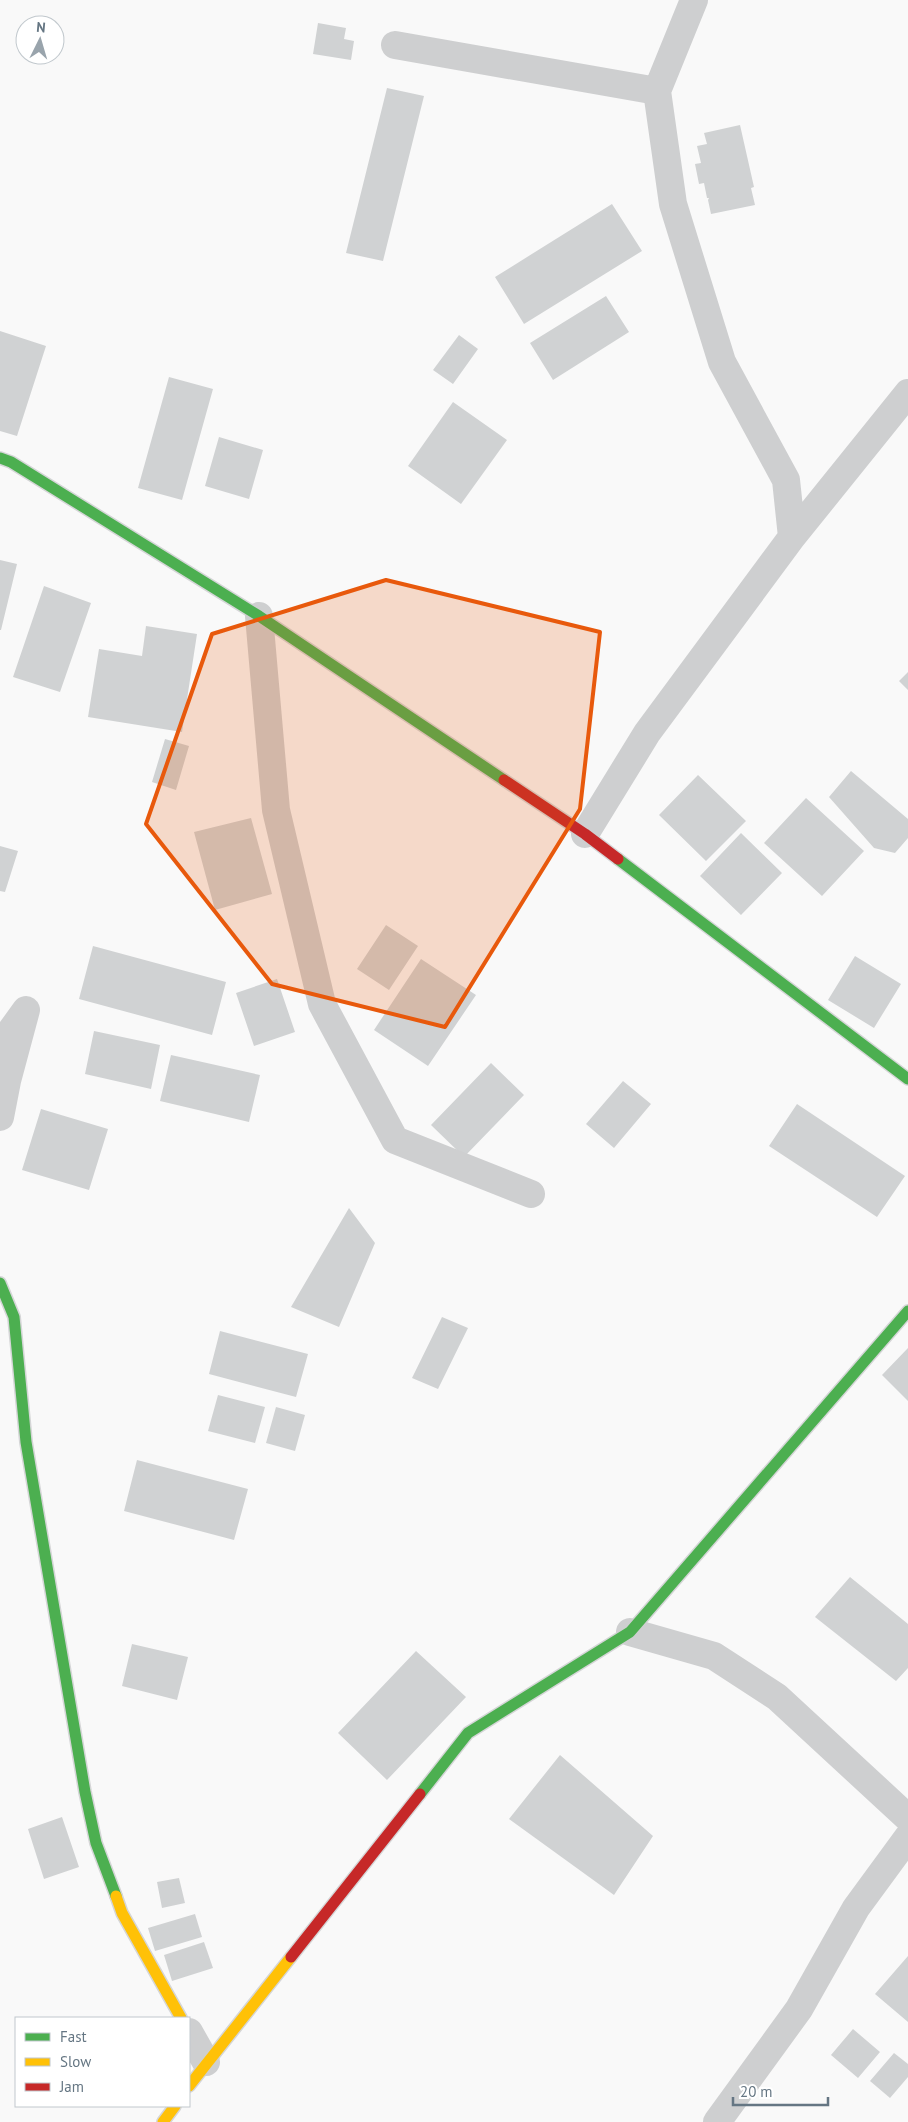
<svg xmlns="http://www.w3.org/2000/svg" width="908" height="2122" font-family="'PT Sans',sans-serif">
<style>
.building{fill:#d0d2d3}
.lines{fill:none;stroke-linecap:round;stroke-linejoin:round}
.fast-casing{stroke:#d5d6d7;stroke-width:14}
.slow-casing{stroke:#d5d6d7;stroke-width:14}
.jam-casing{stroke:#d5d6d7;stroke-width:14}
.street{stroke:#cecfd0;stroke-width:28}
.fast{stroke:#4caf50;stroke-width:11}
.slow{stroke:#ffc107;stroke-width:11}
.jam{stroke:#c62828;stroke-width:11}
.marked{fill:#e8590c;fill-opacity:0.2;stroke:#e8590c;stroke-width:4;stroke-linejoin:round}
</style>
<rect width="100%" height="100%" fill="#f9f9f9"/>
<path class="building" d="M318 23 346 28 344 39 354 41 351 60 313 54Z
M387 88 424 96 383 261 346 253Z
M740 125 754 187 751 188 755 205 711 214 708 200 709 198H707L704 183 699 184 695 164 701 163 697 146 707 144 704 133Z
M612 204 642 251 524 324 495 277Z
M606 296 629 332 553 380 530 343Z
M0 331 46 346 17 436 0 431Z
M459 335 478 349 453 384 433 370Z
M169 377 213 389 182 500 138 488Z
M453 402 507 440 461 504 408 466Z
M219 437 263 450 249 499 205 486Z
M0 560 17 564 1 630H0Z
M44 586 91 603 60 692 13 677Z
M146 626 197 634 182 732 88 717 99 649 142 656Z
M908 672V690L899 681Z
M165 739 189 746 176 790 152 782Z
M851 771 908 819V838L895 853 874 848 829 797Z
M698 775 746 821 706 861 659 815Z
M806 798 864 851 822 896 764 843Z
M251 818 272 894 215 910 194 832Z
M741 833 782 873 741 915 700 876Z
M0 846 18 851 5 892 0 891Z
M386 925 418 946 389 990 357 969Z
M93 946 226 982 212 1035 79 999Z
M855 956 901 984 874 1028 828 1000Z
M421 959 476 995 428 1066 374 1030Z
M277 979 295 1032 254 1046 236 993Z
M94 1031 160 1045 151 1089 85 1074Z
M171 1055 260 1075 249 1122 160 1101Z
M491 1063 524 1095 464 1157 431 1125Z
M623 1081 651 1104 614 1148 586 1124Z
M797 1104 905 1176 877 1217 769 1146Z
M41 1109 108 1129 89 1190 22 1170Z
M349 1208 375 1243 339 1327 291 1307Z
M442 1317 468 1328 438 1389 412 1378Z
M220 1331 308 1354 296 1397 209 1374Z
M908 1348V1401L882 1375Z
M218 1395 265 1407 255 1443 208 1431Z
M276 1407 305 1415 295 1451 266 1443Z
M137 1460 248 1489 234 1540 124 1511Z
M850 1577 908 1624V1668L896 1681 815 1617Z
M132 1644 188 1657 177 1700 122 1686Z
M416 1651 466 1697 387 1780 338 1733Z
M560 1755 653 1836 614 1895 509 1819Z
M62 1817 79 1867 44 1879 28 1829Z
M179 1878 185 1903 162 1908 157 1882Z
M195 1914 202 1937 155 1951 148 1928Z
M204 1942 213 1968 172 1981 164 1955Z
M908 1956V2022L875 1994Z
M853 2029 880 2052 858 2078 831 2055Z
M894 2053 908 2064V2077L890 2098 870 2081Z"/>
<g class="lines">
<defs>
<path id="fast" d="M0 458 11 462 259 616 504 780
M618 859 908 1079
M0 1283 14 1317 26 1442 85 1792 96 1843 116 1896
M420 1794 468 1733 630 1632 908 1311"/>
<path id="slow" d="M116 1896 122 1913 181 2018
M189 2086 291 1957
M163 2122 175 2106"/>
<path id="jam" d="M504 780 585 834 618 859
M291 1957 420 1794"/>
</defs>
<use href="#fast" class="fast-casing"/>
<use href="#slow" class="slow-casing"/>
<use href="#jam" class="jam-casing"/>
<path class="street" d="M395 45 657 91 694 0
M657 91 673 204 722 362 786 480 792 537
M259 616 276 810 322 1004 395 1140 531 1194
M585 834 647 733 792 537 908 393
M0 1046 26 1010 7 1081 0 1117
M630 1632 714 1656 777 1697 908 1818
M189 2032 206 2062
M717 2122 799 2009 856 1908 908 1837"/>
<use href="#fast" class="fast"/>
<use href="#slow" class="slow"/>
<use href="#jam" class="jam"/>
</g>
<path class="marked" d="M386 580 600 632 580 809 445 1027 272 984 146 824 212 634Z"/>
<rect x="15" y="2017" width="175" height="90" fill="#ffffff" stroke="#c1c8cd"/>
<rect x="25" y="2033" width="25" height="8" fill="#4caf50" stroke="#c1c8cd"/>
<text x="60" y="2042" font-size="15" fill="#657683">Fast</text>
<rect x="25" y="2058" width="25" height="8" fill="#ffc107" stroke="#c1c8cd"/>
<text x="60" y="2067" font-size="15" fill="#657683">Slow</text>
<rect x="25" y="2083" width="25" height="8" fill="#c62828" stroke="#c1c8cd"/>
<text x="60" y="2092" font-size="15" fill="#657683">Jam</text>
<g transform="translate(40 40) rotate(5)"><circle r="24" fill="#ffffff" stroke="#c1c8cd"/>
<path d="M0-4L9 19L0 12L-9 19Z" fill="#99a4ac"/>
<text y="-8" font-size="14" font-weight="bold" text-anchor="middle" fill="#657683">N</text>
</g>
<path d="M733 2097v8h95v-8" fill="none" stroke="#657683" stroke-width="2.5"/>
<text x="740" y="2097" font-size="15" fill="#657683" stroke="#ffffff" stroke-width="4" paint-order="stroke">20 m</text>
</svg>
